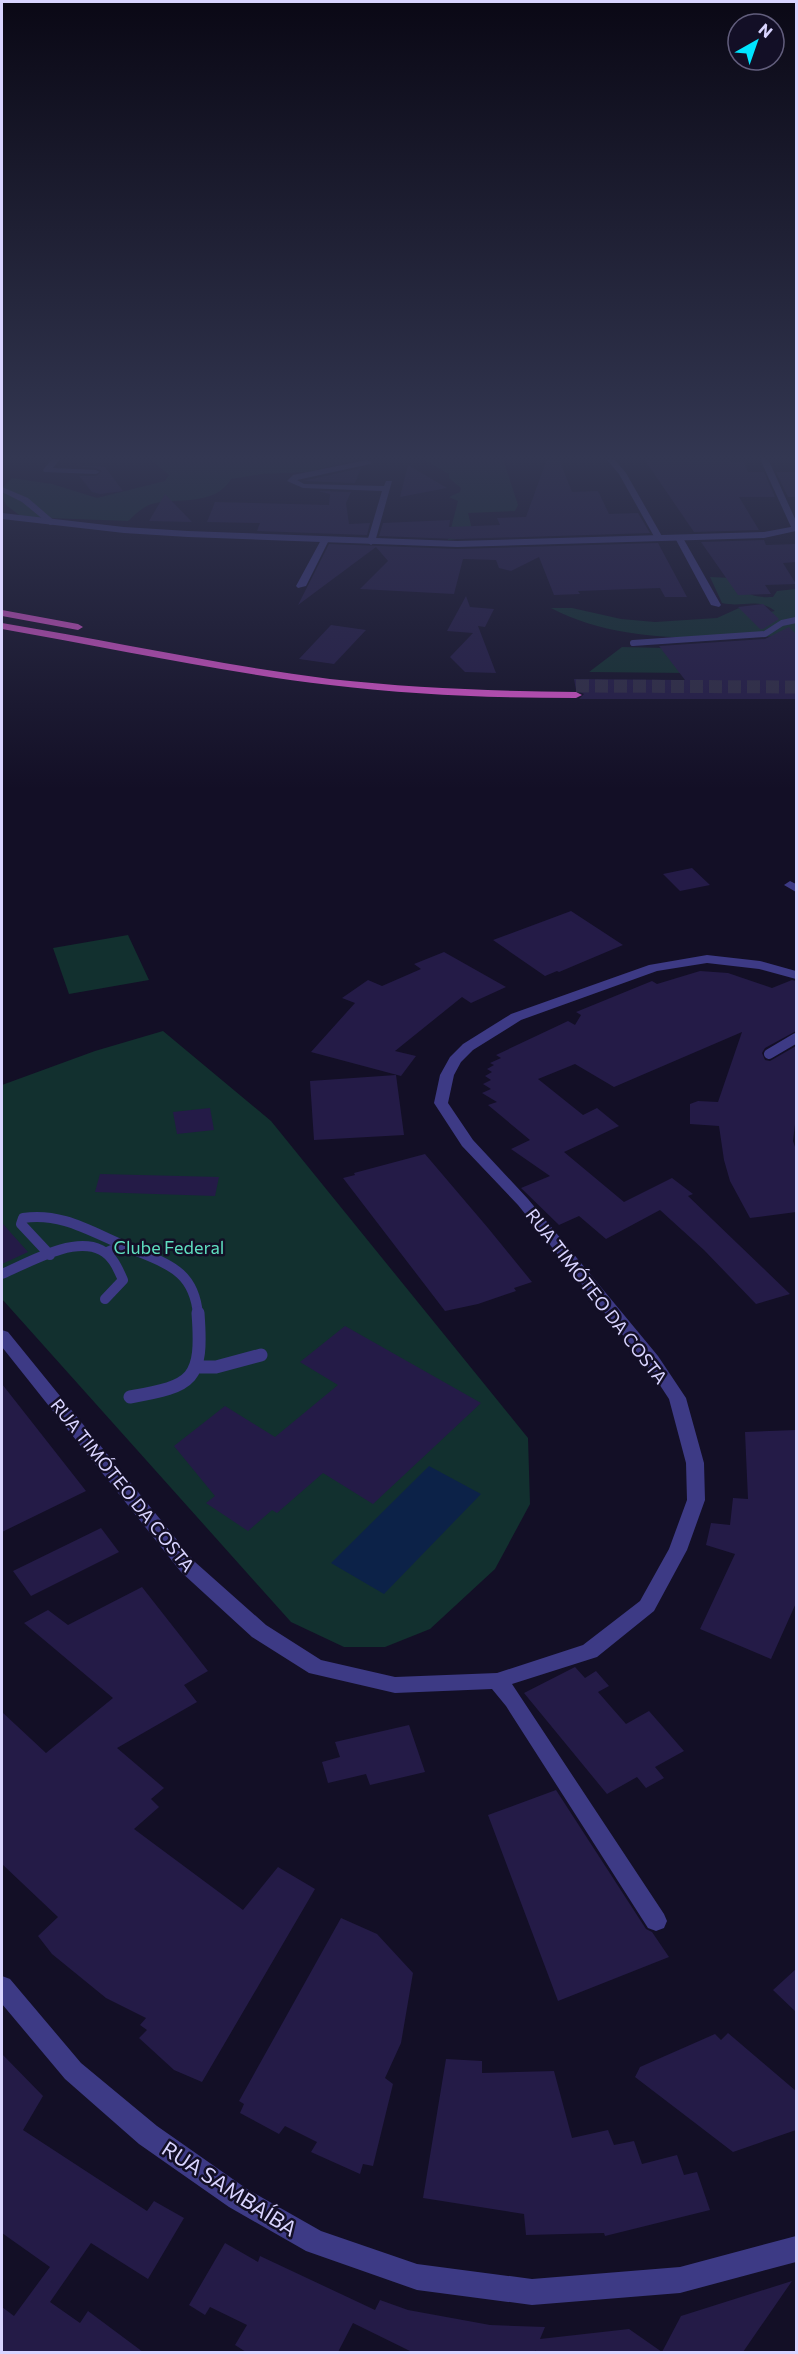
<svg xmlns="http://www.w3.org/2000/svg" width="798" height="2354" font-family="Commissioner,sans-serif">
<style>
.green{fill:#12302f}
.water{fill:#0c2248}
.building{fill:#241b47}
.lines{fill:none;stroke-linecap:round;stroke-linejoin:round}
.trunk-tunnel{stroke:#312d47;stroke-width:13;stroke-dasharray:13 6;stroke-linecap:butt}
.service-far2{stroke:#3d3a85;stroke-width:6}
.service-far1{stroke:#3d3a85;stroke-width:10}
.service{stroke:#3d3a85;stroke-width:13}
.minor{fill:#3d3a85;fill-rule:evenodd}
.tertiary{fill:#3d3a85;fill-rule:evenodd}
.trunk{fill:#e055d1;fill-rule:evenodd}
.labels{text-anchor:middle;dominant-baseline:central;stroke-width:5;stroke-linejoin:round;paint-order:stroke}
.park-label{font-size:18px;fill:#5fe0c0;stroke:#130f26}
.street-label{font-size:18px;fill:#d9d4ff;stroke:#130f26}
.near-street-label{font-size:21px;fill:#d9d4ff;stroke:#130f26}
</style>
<rect width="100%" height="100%" fill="#130f26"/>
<path class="green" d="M150 459H362L307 472 262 474 231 479C215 507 177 497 152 504 142 507 135 515 128 521L22 517 7 506 2 497V488L12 478 52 484 97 498 165 481 169 475Z
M423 459H503L518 505 515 511 468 513 474 537 448 540 458 501 449 497 460 492 461 488 449 478V474Z
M710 577 732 578C745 594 752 598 773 597L777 591 796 589V636C716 637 625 647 551 608H572L621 619 655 622 717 618 739 608 752 616 775 611C756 597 744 608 722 603Z
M622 647 796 651V674L589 672Z
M128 935 149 980 69 994 53 948Z
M163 1031 271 1121 528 1438 530 1504 495 1569 430 1629 385 1647H344L291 1622 2 1299V1085L95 1051Z"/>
<path class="water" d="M429 1466 481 1494 384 1594 331 1563Z"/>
<path class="building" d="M547 459H559L572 492 598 491 609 514 638 513 650 533 457 539 379 536 383 523 450 520 449 527 500 525 497 518 526 517Z
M644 459H730L731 462H744L748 472H764L775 497H739L759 530 694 532Z
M70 465 105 467 123 491 100 494 92 492 79 476H96L102 471 96 468Z
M408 465 447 488 400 497Z
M361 468 355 483 303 481Z
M776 472H796V497H788Z
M318 491 351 492 346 503 349 524 370 523 367 535 257 531 260 523 207 522 215 502 329 505 330 494Z
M165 494 192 522 149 521Z
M764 540 766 545 796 544V562L783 563 796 584 765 585 771 594 738 595 701 542Z
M658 543 687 597H665L660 588 578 591 580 594 554 595 539 557 511 571 499 568 496 560 463 559 454 594 360 589 388 561 376 547 298 605 329 544 457 549Z
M466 596 470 607 494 609 485 627 478 626 496 673 465 672 450 657 473 633 447 631Z
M763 604 779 619 763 629H760L738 607Z
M331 625 366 630 334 664 299 659Z
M789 627 796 634V699H579L584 694 576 690 574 679 685 680 659 646 765 639Z
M692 868 710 885 680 891 663 874Z
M571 911 623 945 559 972 557 971 545 976 493 940Z
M444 952 506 987 471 1003 462 997 395 1051 416 1056 401 1076 311 1052 355 1003 342 998 368 980 382 986 421 969 414 964Z
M700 971 728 973 772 988 792 980 796 981V1031L765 1048 762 1053 765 1060 770 1061 796 1046V1116L793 1141 796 1150V1212L750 1218 730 1181 724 1160 719 1126 690 1124V1104L698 1101 718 1102 742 1032 614 1087 575 1064 538 1079 583 1115 597 1108 619 1126 564 1152 624 1202 672 1178 693 1194 688 1196 790 1294 756 1304 704 1250 660 1210 606 1239 579 1216 559 1225 521 1188 550 1176 511 1149 530 1140 488 1105 497 1102 482 1093 491 1089 483 1084 491 1080 485 1076 492 1072 487 1069 494 1065 490 1063 501 1058 496 1055 568 1021 575 1025 581 1015 576 1012 652 981 657 984Z
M396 1075 404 1135 314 1140 310 1081Z
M210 1108 214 1130 177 1134 173 1112Z
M425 1154 488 1228 532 1282 514 1288 516 1291 478 1304 445 1311 343 1178 355 1175 354 1173Z
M100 1174 140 1175 219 1177 215 1196 95 1192Z
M2 1223 28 1252 2 1264Z
M345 1326 481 1403 373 1504 323 1473 277 1513 272 1510 248 1531 206 1503 215 1496 174 1446 225 1406 275 1437 338 1385 300 1362Z
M2 1384 86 1491 2 1532Z
M796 1430V1603L771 1659 700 1629 735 1554 706 1545 711 1523 730 1525 733 1498 748 1499 745 1432Z
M101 1528 119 1552 31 1596 13 1571Z
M142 1587 208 1671 184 1685 197 1702 117 1748 164 1788 151 1799 159 1807 134 1829 243 1910 278 1867 315 1889 202 2082 174 2070 139 2038 147 2030 140 2025 146 2018 106 1998 52 1954 38 1936 58 1917 2 1864V1712L46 1753 113 1698 24 1623 48 1610 68 1625Z
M575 1667 585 1678 596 1671 609 1686 598 1692 626 1724 649 1711 684 1751 655 1767 664 1778 646 1788 637 1777 607 1794 524 1693Z
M409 1725 425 1772 370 1785 366 1774 328 1783 322 1762 340 1757 335 1742Z
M556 1790 646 1929 652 1932 669 1957 558 2001 488 1815Z
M341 1918 377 1934 413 1973 401 2043 385 2078 393 2084 373 2166 363 2164 360 2174 311 2152 317 2142 285 2126 279 2134 240 2113 244 2104 239 2101Z
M796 1969V2012L773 1990Z
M728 2033 796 2091V2130L733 2152 635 2077 640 2067 715 2034 721 2040Z
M2 2054 43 2096 23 2130 147 2211 154 2201 184 2218 148 2279 91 2243 50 2302 80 2323 88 2311 143 2352H2V2307L14 2316 50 2267 2 2233Z
M446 2059 482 2061V2073L554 2071 572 2138 608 2130 614 2145 634 2141 642 2164 677 2155 684 2175 697 2172 710 2210 605 2236 604 2233 526 2235 524 2214 423 2198Z
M225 2243 258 2262 260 2256 375 2310 380 2300 408 2310 490 2325 545 2327 540 2339 629 2329 662 2352 681 2316 792 2281 743 2352H536V2350L535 2352H412L353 2323 338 2352H246L235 2345 247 2325 210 2307 205 2315 189 2305Z"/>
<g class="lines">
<path class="trunk-tunnel" d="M576 686 796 687"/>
<path class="service-far2" d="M633 643 765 634 782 623 796 620"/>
<path class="service-far1" d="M769 1054 796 1038
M107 1252 123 1245C161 1263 194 1266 198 1315
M50 1255 21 1224 23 1218C60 1212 90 1231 123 1245
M2 1274C28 1263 73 1236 101 1250 113 1256 118 1269 123 1280L105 1299"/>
<path class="service" d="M197 1367H216L261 1355
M130 1397C194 1386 203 1380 198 1313"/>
<path class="minor" d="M52 459H60L53 468 96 470 100 472 96 474 44 472 43 470Z
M606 459H614L626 473 663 538 662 540H656L619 474Z
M760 459H768L796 521V531L792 529Z
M367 460 371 462 370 464 297 480 304 484 384 486 386 481H392L375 542 371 545 367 542 382 491 303 488 287 481 293 475Z
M2 487 28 498 57 523 50 525 22 502 2 492Z
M676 536 683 538 721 605 719 607 711 605 675 538Z
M325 537 329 540 306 586 298 588 296 586 321 540Z
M790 881 796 884V892L784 885Z
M707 955 760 961 796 971V979L759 969 707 963 657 971 521 1020 473 1050 461 1062 454 1075 448 1103 473 1140 528 1199 658 1356 686 1398 704 1463 705 1500 687 1550 654 1611 597 1657 512 1684 664 1914 667 1921 664 1928 656 1931 648 1928 506 1706 492 1689 395 1693 309 1673 252 1637 181 1572 2 1347V1330L8 1332 195 1562 266 1625 321 1660 395 1677 497 1673 583 1645 640 1601 669 1549 687 1500 686 1463 669 1399 646 1364 518 1205 462 1146 434 1103 440 1075 450 1057 463 1044 511 1014 649 965Z
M2 1976 10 1979 81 2063 157 2126 247 2189 321 2231 417 2264 532 2279 680 2267 796 2236V2262L680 2293 532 2305 417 2290 306 2251 229 2207 139 2144 65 2079 2 2004Z"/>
<path class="tertiary" d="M2 513 124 527 188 531 457 541 764 532 796 526V531L764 538 457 547 188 537 124 533 2 519Z"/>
<path class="trunk" d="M2 610 78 624 83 627 78 630 2 616Z
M2 623C111 641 220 665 330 679 412 688 494 691 576 692L582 695 576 698C494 698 412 695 330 685 220 672 111 648 2 629Z"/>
</g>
<linearGradient id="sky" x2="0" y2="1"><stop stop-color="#0a0815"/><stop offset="0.58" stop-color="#333752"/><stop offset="1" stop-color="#333752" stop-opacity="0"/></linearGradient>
<rect width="798" height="789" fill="url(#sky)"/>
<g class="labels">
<g class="park-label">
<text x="169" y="1247">Clube Federal</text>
</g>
<g class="street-label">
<text transform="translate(597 1296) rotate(52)">RUA TIMÓTEO DA COSTA</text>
<text transform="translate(123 1485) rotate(51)">RUA TIMÓTEO DA COSTA</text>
</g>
<g class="near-street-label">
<text transform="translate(230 2188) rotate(33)">RUA SAMBAÍBA</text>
</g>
</g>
<rect width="798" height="2354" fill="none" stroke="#d9d4ff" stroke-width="6"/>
<g transform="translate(756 42) rotate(40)"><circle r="28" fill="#130f26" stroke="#625e7d" stroke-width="1.5"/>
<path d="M0-4.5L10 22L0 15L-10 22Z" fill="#00e5ff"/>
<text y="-9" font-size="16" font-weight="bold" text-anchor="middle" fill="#d9d4ff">N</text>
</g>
</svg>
